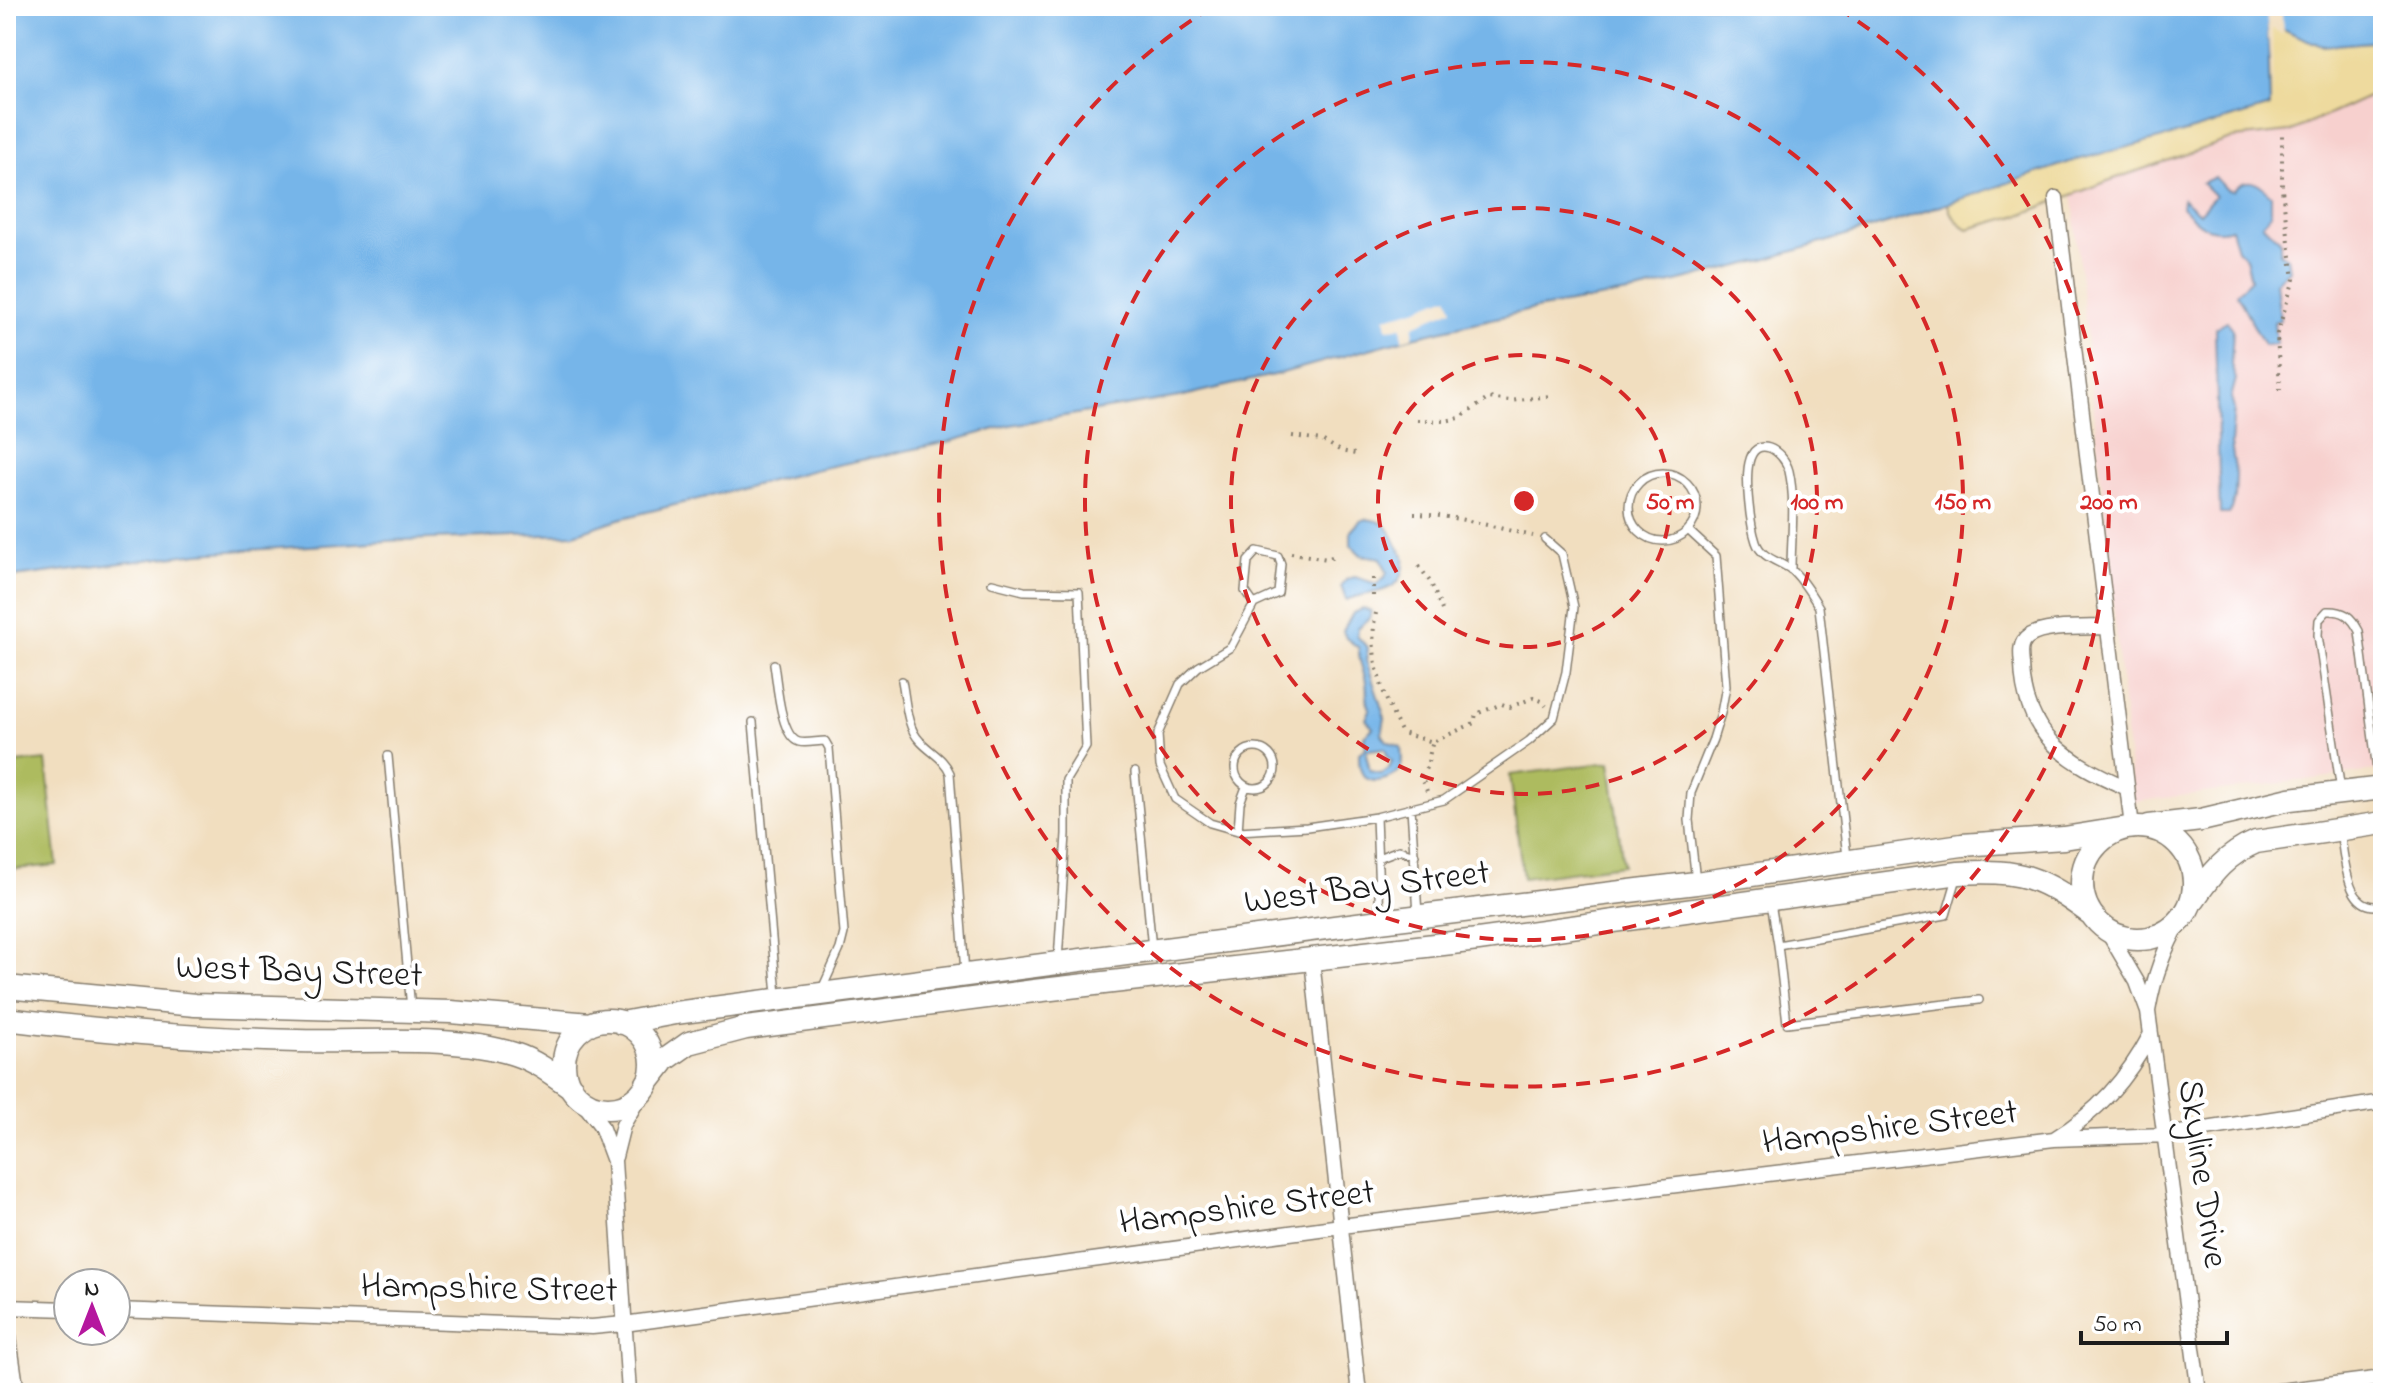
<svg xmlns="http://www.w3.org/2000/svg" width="2389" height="1399" font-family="'Indie Flower',sans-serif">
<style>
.built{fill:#f7d0ce}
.green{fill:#adbb5e;stroke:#646c3d;stroke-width:2}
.sand{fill:#eeda9e;stroke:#857b5d;stroke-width:2}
.water{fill:#76b5e9;stroke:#496882;stroke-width:2;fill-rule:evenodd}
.pier{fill:#f1debf}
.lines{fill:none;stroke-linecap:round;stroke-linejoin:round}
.service-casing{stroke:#867d6e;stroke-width:10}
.minor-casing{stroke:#867d6e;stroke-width:17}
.secondary-casing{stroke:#867d6e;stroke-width:25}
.path{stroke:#867d6e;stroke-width:4;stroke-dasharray:2 6;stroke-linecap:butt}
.service{stroke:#fff;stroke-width:7}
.minor{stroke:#fff;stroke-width:14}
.secondary{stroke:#fff;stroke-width:22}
.ring{fill:none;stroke:#d62828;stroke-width:4;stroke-dasharray:14 10}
.labels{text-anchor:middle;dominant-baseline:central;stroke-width:8;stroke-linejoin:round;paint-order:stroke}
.street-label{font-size:36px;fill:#1c1c1c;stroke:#fff}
.centre{fill:#d62828;stroke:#fff;stroke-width:4}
.ring-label{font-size:24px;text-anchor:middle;font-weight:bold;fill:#d62828;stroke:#fff;stroke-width:8;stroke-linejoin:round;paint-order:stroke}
</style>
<rect width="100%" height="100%" fill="#fff"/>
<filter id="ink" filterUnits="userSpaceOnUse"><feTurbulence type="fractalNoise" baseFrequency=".0125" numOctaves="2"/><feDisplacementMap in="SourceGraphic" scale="16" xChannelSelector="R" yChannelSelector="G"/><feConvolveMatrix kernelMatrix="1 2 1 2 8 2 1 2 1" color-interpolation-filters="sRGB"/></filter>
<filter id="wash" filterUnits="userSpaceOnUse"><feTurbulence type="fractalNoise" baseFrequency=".006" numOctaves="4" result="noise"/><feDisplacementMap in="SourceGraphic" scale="32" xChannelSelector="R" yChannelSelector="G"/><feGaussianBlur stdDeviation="1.8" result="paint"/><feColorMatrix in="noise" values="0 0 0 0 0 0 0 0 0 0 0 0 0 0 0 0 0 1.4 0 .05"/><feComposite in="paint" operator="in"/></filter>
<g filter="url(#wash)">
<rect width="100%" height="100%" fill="#f1debf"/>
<path class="built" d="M2383 33V770L2133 802 2069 160Z"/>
<path class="green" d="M46 760 57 865 6 870V764Z
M1610 762 1623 865 1523 878 1510 775Z"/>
<path class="sand" d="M2383 8V90L2290 132 2234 138 2108 181 2023 214 1968 229C1937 210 1949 193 1957 163L2267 23Z"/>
<path class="water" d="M6 6H2383V41L2322 46 2268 23 2270 107 2183 133 2073 161 1893 222 1764 260 1640 291 1535 309 1413 337 1282 373 1179 397 1010 425 948 442 818 469 619 519 574 534 403 540 199 553 6 578Z
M2215 177 2227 190 2233 191C2246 175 2258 182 2271 195V214L2262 224 2280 240V254L2287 257 2289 270 2276 282 2280 320 2274 322 2276 344 2264 345 2236 293 2251 279 2246 258 2237 249 2231 228C2208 235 2196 222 2182 207L2183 199 2199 213 2215 196 2202 183Z
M2227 321 2233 329 2231 365 2236 379 2231 398 2234 409 2231 444 2236 475 2235 498 2229 514H2220L2215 328Z
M1366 519C1397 522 1389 541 1404 555 1408 597 1372 589 1346 600L1341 586 1347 579 1355 577 1377 584 1385 577 1387 572 1381 558 1361 555 1351 545V531L1360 521Z
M1363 609 1371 611 1369 619 1358 628 1357 636 1368 648 1366 660 1385 718 1382 734 1387 741 1401 747C1401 753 1403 760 1401 767 1396 778 1376 785 1366 778 1359 773 1359 761 1359 753L1366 748 1364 736 1373 728 1366 719 1370 710C1365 696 1368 694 1366 682 1364 669 1358 663 1359 648L1346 638 1343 631 1353 613ZM1385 748 1388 758 1392 761 1389 769 1382 774 1370 771 1366 754 1368 750Z"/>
<path class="pier" d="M2266 6H2304V11L2282 13 2283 34 2272 29 2273 109Z
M1448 296 1453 309 1414 325 1413 337 1402 340V327L1387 328 1385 317 1413 310Z"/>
</g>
<g filter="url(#ink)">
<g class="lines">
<defs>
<path id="service" d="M1629 507a34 34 0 1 1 68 0a34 34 0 1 1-68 0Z
M1689 531 1716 556 1726 686 1721 713 1713 739 1691 793 1689 820 1696 881
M1791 570C1791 538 1796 502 1789 471 1783 449 1755 434 1749 463 1745 481 1750 524 1756 542 1762 560 1782 561 1794 572 1804 582 1811 594 1819 607L1847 857
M992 583 1024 591 1079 592 1086 747 1066 780V834L1058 961
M1254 604 1245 591 1248 561 1257 551 1278 556 1281 564 1278 593 1254 604 1231 647 1198 667 1180 684 1158 734 1160 766 1175 799 1210 823 1238 831 1307 827 1376 817 1444 800 1529 741 1554 718 1566 672 1574 607 1562 554 1545 539
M774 664C777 681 780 737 799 742 806 744 817 741 825 741L829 748 844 933 840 949 822 989
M902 681C906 700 906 727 920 741 931 753 944 758 950 773L965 973
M753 722 777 995
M1235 768a20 20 0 1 1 40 0a20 20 0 1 1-40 0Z
M388 756 411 1009
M1135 772 1152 949
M2341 791 2318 635 2319 620 2327 611C2344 610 2351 616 2359 631L2379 786
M1411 808 1418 914
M1376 817 1380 919
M1238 831 1240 803 1246 787
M2340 831C2345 857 2345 914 2383 905
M1378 858 1399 850 1415 855
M1771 903 1778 945 1946 915 1957 878
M1778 945 1787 1023 1979 1000"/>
<path id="minor" d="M2056 198 2132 827
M2108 627C2087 628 2044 625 2028 637 2019 643 2021 655 2022 665 2024 736 2068 762 2127 788
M2106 929 2137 982 2148 1012 2199 1393
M1312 960 1358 1385 1362 1393
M2148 1011C2154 976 2164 949 2182 918
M579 1097 601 1126 614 1161 629 1393
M2054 1139C2098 1112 2127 1079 2151 1034
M615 1157 623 1125 641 1094
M6 1307 68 1309
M116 1310 592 1327 624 1324 1341 1226 2054 1139 2166 1135 2383 1102
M6 1317 17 1393
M2264 1393 2383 1378"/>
<path id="secondary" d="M2149 826 2201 820 2290 799 2383 788
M2082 883a56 56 0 1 1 112 0a56 56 0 1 1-112 0Z
M2194 899C2211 874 2227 854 2256 842L2383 823
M6 987 195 1005 451 1012 590 1024
M6 1019C103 1031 199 1039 297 1041 364 1043 451 1034 514 1054 536 1061 554 1075 572 1088
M564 1064a44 44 0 1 1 88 0a44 44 0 1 1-88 0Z
M622 1023 675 1013 1380 921 1696 883 1962 845 2064 838 2120 829
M647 1083 665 1060 689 1043 746 1028 1034 991 1478 940 1959 873C2022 869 2041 877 2091 914"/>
</defs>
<use href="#service" class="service-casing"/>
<use href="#minor" class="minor-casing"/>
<use href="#secondary" class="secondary-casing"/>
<path class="path" d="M2280 390 2277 334 2294 279 2282 190V133
M1417 420 1445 421 1460 418 1489 398 1510 401 1550 396
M1292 436 1322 440 1341 451 1355 454
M1414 514C1455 515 1493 527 1533 536
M1291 553 1327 559 1336 555
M1419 566 1431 583 1442 610
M1373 578V598
M1376 613C1367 654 1383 697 1402 733L1433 742 1474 723 1476 714 1502 704 1510 707 1533 698 1542 701 1546 706
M1427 791 1421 776C1430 765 1428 755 1433 742"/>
<use href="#service" class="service"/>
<use href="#minor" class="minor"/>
<use href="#secondary" class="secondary"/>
</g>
</g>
<g class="ring">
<circle cx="1524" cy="501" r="146"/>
<circle cx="1524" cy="501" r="293"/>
<circle cx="1524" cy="501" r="439"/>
<path d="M1838 8A585 585 0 1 1 1210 8"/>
</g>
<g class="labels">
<g class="street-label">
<text transform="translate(1367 889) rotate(-7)">West Bay Street</text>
<text transform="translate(299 973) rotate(2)">West Bay Street</text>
<text transform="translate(1890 1129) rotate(-7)">Hampshire Street</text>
<text transform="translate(2201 1174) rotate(82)">Skyline Drive</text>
<text transform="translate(1247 1209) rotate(-7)">Hampshire Street</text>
<text transform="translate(489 1290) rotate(1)">Hampshire Street</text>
</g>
</g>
<circle cx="1524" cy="501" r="12" class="centre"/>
<g class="ring-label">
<text x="1670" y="509">50 m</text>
<text x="1817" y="509">100 m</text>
<text x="1963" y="509">150 m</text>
<text x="2109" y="509">200 m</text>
</g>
<rect width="2389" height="1399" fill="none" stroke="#fff" stroke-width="32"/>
<g transform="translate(92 1307)"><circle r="38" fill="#ffffff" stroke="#a4a4a4" stroke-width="2"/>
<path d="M0-6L14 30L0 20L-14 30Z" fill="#b5179e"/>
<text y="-12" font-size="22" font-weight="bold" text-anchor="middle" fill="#1c1c1c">N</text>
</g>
<path d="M2081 1331v12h146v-12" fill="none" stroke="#1c1c1c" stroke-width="4"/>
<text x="2093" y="1331" font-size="24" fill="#1c1c1c" stroke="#ffffff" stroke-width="6" paint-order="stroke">50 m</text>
</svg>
